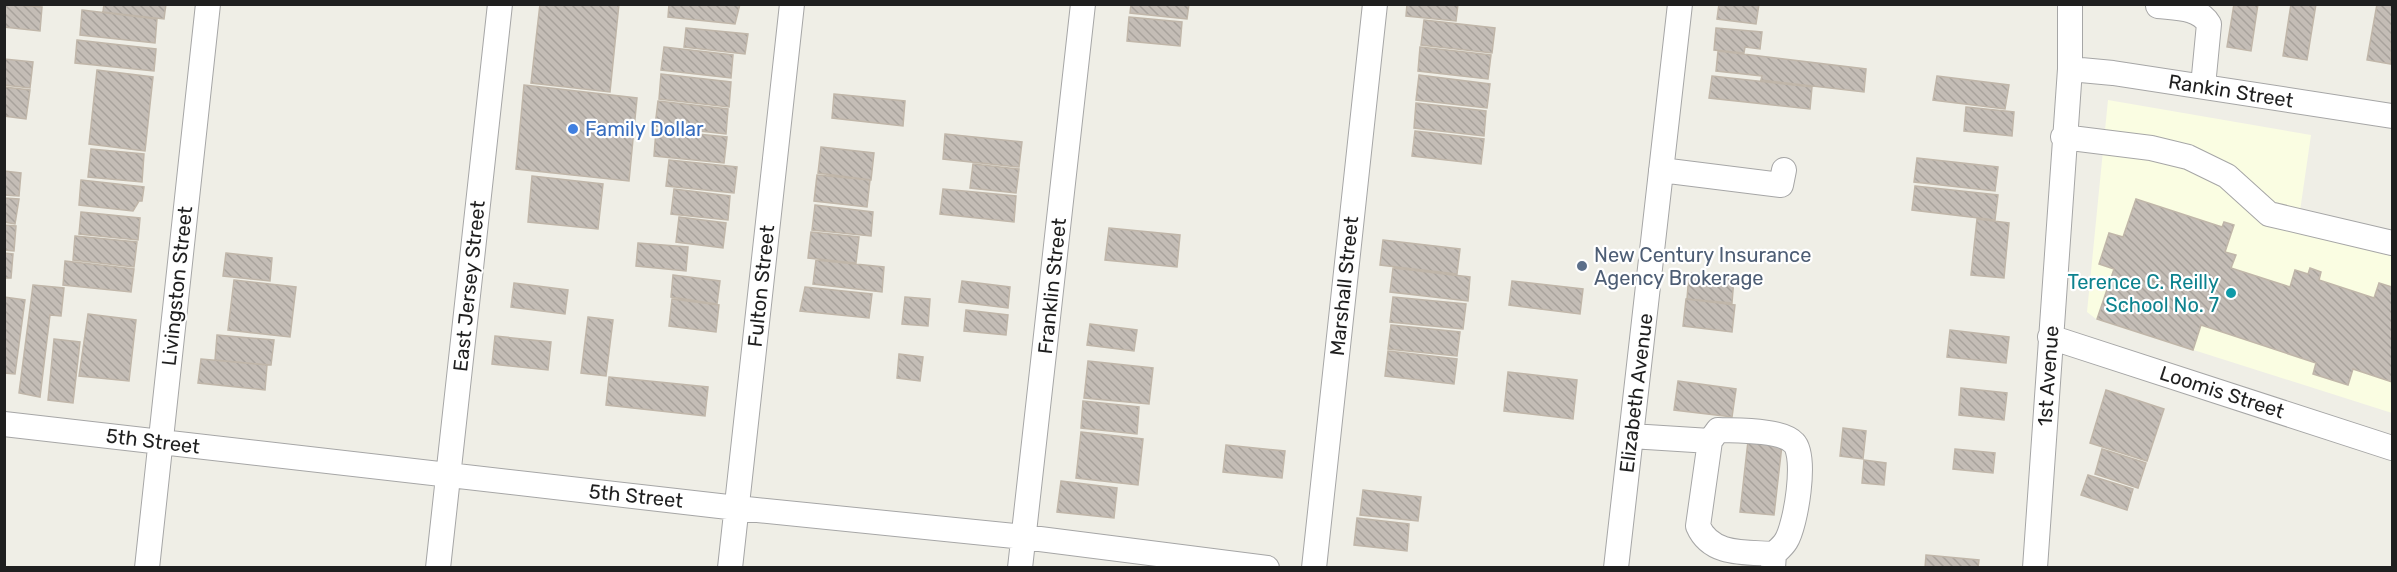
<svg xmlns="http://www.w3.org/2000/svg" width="2397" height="572" font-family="Rubik,sans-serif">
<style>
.education{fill:#fafde2}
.building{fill:url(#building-back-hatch);stroke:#c0b6a9;stroke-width:1.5}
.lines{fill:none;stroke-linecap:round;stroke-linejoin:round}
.minor-casing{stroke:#a6a6a6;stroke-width:26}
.minor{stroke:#fff;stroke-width:24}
.shop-dot{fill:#3f7fe0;stroke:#fff;stroke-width:2}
.service-dot{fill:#5c6f8a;stroke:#fff;stroke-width:2}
.culture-dot{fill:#0f9aa8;stroke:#fff;stroke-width:2}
.labels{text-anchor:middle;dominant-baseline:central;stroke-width:4.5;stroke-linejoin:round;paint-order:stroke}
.street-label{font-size:20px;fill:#1f1f1f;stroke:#fff}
.shop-label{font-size:20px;fill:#366cbe;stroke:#fff;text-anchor:start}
.service-label{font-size:20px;fill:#4e5e75;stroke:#fff;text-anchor:start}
.culture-label{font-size:20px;fill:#0d838f;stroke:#fff;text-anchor:end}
</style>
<defs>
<pattern id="building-back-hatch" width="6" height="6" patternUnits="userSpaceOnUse" patternTransform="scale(1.5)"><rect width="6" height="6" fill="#c4bdb6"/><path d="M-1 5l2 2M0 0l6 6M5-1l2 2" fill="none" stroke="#a8a29c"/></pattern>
</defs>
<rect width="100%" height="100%" fill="#efeee6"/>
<path class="education" d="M2108 100 2311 135 2299 218 2392 237V413L2096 319 2087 312Z"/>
<path class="building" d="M4 4 42 7 40 31 4 27Z
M104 4H166L164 19 103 12Z
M540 4H619L610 92 531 83Z
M669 4H740L735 24 668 17Z
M1131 4H1189L1187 19 1130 13Z
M1407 4H1458L1456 21 1406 16Z
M1719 4H1759L1756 24 1717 19Z
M2234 4H2258L2251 51 2227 47Z
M2291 4H2316L2307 60 2283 56Z
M2377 4H2392L2391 64 2367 60Z
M82 10 157 19 155 43 80 35Z
M1129 17 1182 22 1180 46 1127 41Z
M1424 20 1495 28 1492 53 1421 45Z
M686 28 748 34 745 54 684 47Z
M1716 28 1762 32 1760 49 1745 47 1744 53 1714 50Z
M77 40 156 49 154 71 75 63Z
M664 47 733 55 731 78 661 70Z
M1420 47 1491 55 1488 79 1418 71Z
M1718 51 1866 69 1864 92 1761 80 1762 76 1716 71Z
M4 59 33 62 30 88 4 85Z
M97 70 153 77 145 151 89 144Z
M661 74 731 82 729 107 659 99Z
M1419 75 1490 84 1487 108 1416 100Z
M1712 76 1812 87 1810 109 1709 98Z
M1937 76 2009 85 2005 109 1933 100Z
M524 85 637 98 629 181 516 169Z
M4 87 30 90 26 119 4 116Z
M834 94 905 101 903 126 832 118Z
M658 101 728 109 726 134 655 126Z
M1416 103 1486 111 1484 136 1414 128Z
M1966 107 2014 112 2012 136 1964 131Z
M656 130 727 137 724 163 654 156Z
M1415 131 1484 139 1481 164 1412 156Z
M945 134 1022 142 1019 167 943 159Z
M821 147 874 153 871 180 818 173Z
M91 149 144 154 142 182 88 177Z
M1917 158 1998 167 1995 191 1914 182Z
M669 160 737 167 734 193 666 186Z
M973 164 1019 169 1016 193 970 188Z
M4 171 21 173 19 196 4 195Z
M817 175 870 180 867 207 814 201Z
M532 176 603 184 598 229 528 222Z
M81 180 144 187 142 201H139L133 211 79 205Z
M1915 186 1998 195 1995 220 1912 210Z
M674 189 730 196 728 220 671 214Z
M943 189 1016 196 1014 222 940 214Z
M4 198 19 199 15 224 4 222Z
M2136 199 2222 227 2224 222 2234 225 2225 252 2236 255 2231 268 2290 287 2295 270 2308 274 2310 268 2321 272 2319 280 2374 298 2379 283 2392 287V382L2353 369 2348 385 2313 374 2316 363 2201 325 2193 350 2097 319 2114 269 2099 264 2109 233 2123 237Z
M815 205 873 212 871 236 812 230Z
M81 212 140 218 138 240 79 234Z
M679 217 726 223 723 248 676 242Z
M1977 219 2009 223 2004 278 1971 275Z
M4 225 16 226 14 251 4 250Z
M1109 228 1180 235 1177 267 1105 260Z
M811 232 859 237 856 263 808 258Z
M75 236 137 242 134 267 73 260Z
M1383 240 1460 249 1457 274 1380 265Z
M638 243 688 247 686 271 636 266Z
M4 253 13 254 11 278H4Z
M226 253 272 258 270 281 223 276Z
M816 260 884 267 882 292 813 284Z
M65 261 134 269 131 292 63 285Z
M1393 268 1470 277 1468 301 1390 292Z
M1689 273 1734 278 1732 303 1687 299Z
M673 275 720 281 717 304 671 297Z
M234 280 296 287 290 337 228 330Z
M962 281 1010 287 1008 308 959 302Z
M1512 281 1583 289 1580 314 1509 305Z
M514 283 568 290 565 314 511 307Z
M33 285 64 288 61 316 50 315 40 397 19 393Z
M805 287 872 294 869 318 800 311Z
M4 297 25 300 15 374 4 373Z
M905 297 930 299 928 326 902 324Z
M1393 297 1466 304 1463 329 1390 322Z
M672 299 719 305 716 332 669 326Z
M1686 299 1735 305 1732 332 1683 326Z
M966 310 1008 315 1006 335 964 331Z
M88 314 136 320 129 381 79 376Z
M588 317 613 320 606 376 581 373Z
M1090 324 1137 330 1134 351 1087 345Z
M1391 325 1460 332 1457 356 1388 349Z
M1950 330 2009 337 2006 363 1947 357Z
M217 335 274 340 271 365 215 360Z
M495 336 551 342 548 370 492 364Z
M54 339 80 342 73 403 48 400Z
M1388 351 1457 359 1454 384 1385 376Z
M899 354 923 357 920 381 897 378Z
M201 359 267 365 265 390 198 383Z
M1088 361 1153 368 1149 404 1084 398Z
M1508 372 1577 380 1573 419 1504 411Z
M609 377 708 387 705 416 606 405Z
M1678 381 1736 389 1732 417 1674 410Z
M1961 388 2007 393 2004 420 1959 415Z
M2106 390 2164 409 2147 461 2090 443Z
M1083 401 1139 407 1137 434 1081 428Z
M1843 428 1866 431 1863 459 1840 456Z
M1081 432 1143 439 1138 485 1076 478Z
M1748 441 1782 445 1774 515 1740 512Z
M1226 445 1285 451 1282 478 1223 472Z
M1955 449 1995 453 1993 473 1953 469Z
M2102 449 2146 463 2138 488 2095 474Z
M1864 460 1886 463 1884 485 1862 483Z
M2088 475 2133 489 2127 510 2081 495Z
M1061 481 1117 488 1114 518 1057 512Z
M1363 490 1421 497 1418 521 1360 515Z
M1357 518 1409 524 1407 551 1354 545Z
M1926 555 1979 560 1978 568H1925Z"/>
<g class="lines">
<defs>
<path id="minor" d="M2158 6C2176 8 2199 7 2209 24L2203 86
M2070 69 2113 73 2392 116
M2063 137 2151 148 2188 157 2227 176 2269 214 2392 243
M1661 170 1781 185 1784 170
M2050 337 2392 448
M4 424 737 508 1024 537 1267 568
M1631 436 1710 441
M147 568 208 4
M438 568 500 4
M730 568 792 4
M1020 568 1083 4
M1314 568 1375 4
M1616 568 1680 4
M1773 568 1774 554C1745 552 1711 556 1698 526L1710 441 1718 430C1736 431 1781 429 1794 443 1807 456 1796 525 1786 541 1783 546 1778 550 1774 554
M2035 568 2070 69V4"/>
</defs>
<use href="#minor" class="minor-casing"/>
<use href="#minor" class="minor"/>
</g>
<circle class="shop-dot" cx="573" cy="129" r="6"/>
<circle class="service-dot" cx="1582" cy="266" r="6"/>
<circle class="culture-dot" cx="2231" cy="293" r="6"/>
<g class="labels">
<g class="street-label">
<text transform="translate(2231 91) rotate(9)">Rankin Street</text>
<text transform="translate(177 286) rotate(-84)">Livingston Street</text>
<text transform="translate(469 286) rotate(-84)">East Jersey Street</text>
<text transform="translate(761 286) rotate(-84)">Fulton Street</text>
<text transform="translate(1052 286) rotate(-84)">Franklin Street</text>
<text transform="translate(1344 286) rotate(-84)">Marshall Street</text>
<text transform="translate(2048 376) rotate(-86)">1st Avenue</text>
<text transform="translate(2222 392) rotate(18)">Loomis Street</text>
<text transform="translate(1636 393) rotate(-83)">Elizabeth Avenue</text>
<text transform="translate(153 441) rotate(7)">5th Street</text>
<text transform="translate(636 496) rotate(6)">5th Street</text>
</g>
<g class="shop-label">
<text x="585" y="129">Family Dollar</text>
</g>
<g class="service-label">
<text x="1594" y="255">New Century Insurance<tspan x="1594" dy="23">Agency Brokerage</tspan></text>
</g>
<g class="culture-label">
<text x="2219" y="282">Terence C. Reilly<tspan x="2219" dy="23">School No. 7</tspan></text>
</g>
</g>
<rect width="2397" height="572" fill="none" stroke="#1f1f1f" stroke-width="12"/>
</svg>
